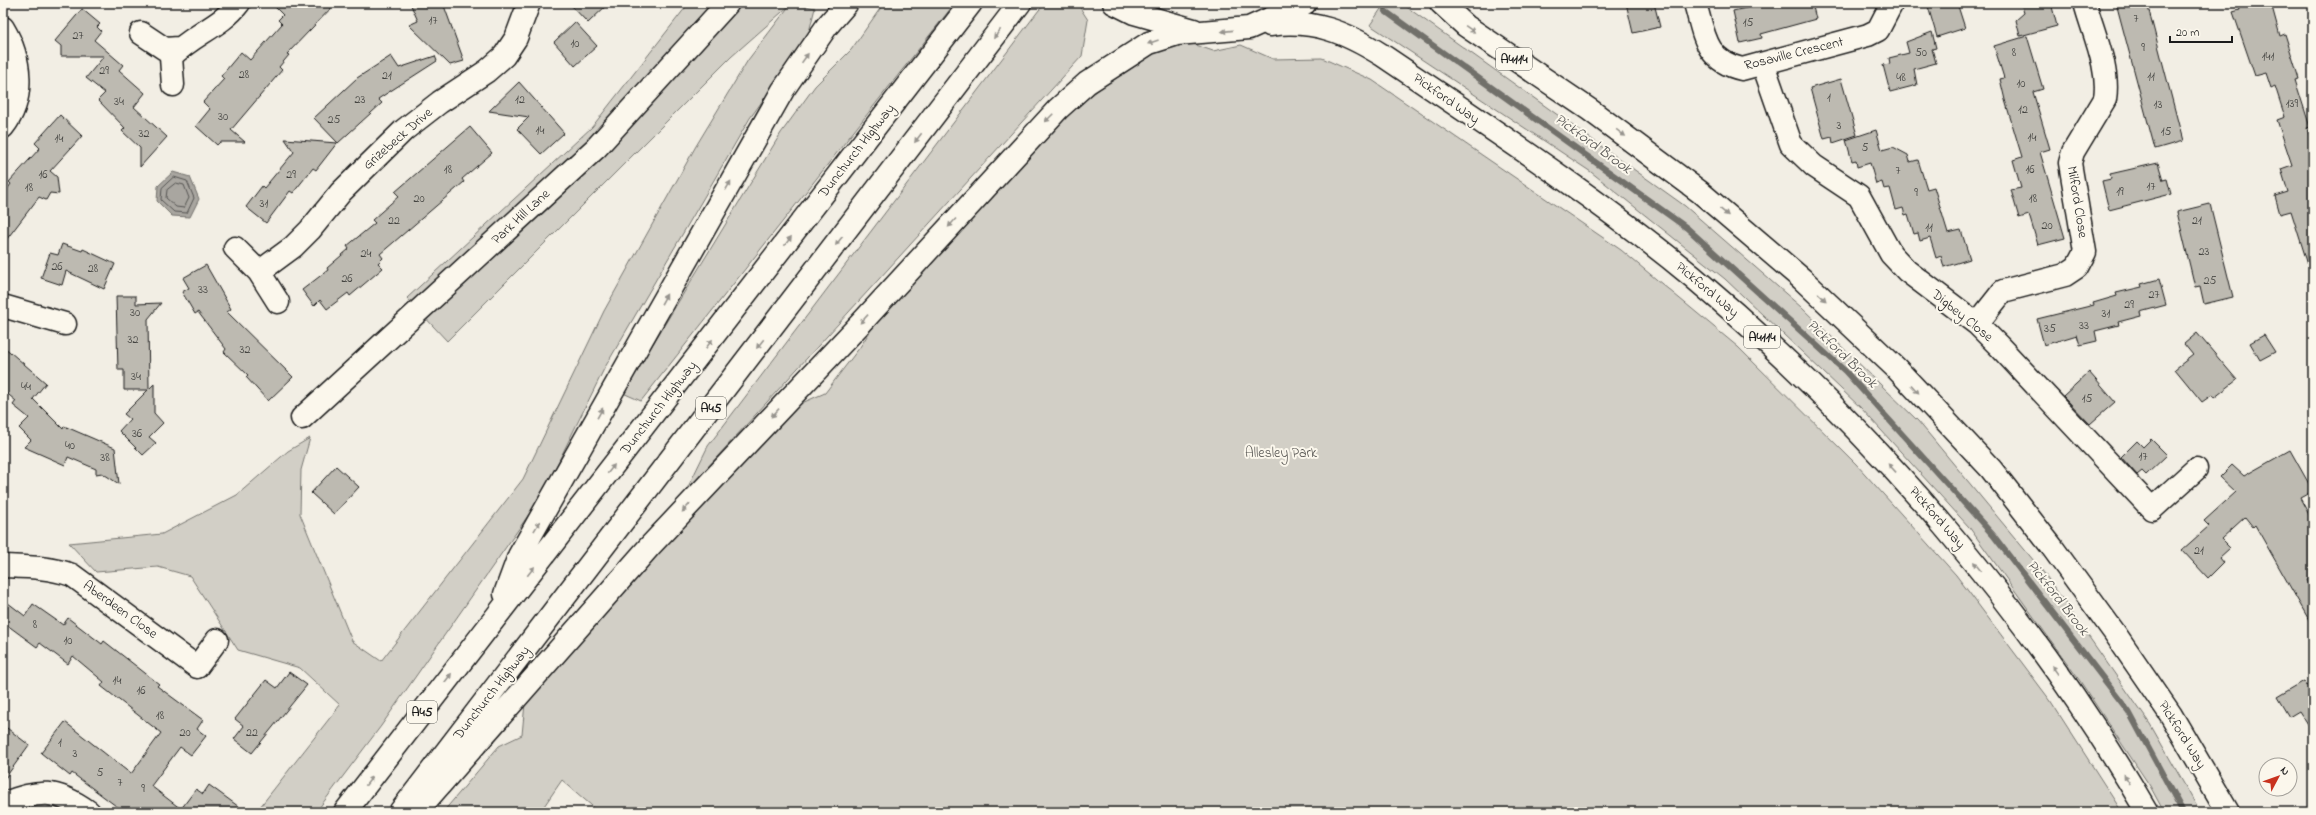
<svg xmlns="http://www.w3.org/2000/svg" width="2316" height="815" font-family="'Indie Flower',sans-serif">
<style>
.green{fill:#d2cfc6;stroke:#777671}
.water{fill:#a9a6a0;stroke:#716f6b}
.lines{fill:none;stroke-linecap:round;stroke-linejoin:round}
.shore{stroke:#545351;stroke-width:1}
.stream{stroke:#716f6b;stroke-width:6}
.building{fill:#bdbab1;stroke:#1c1c1c}
.minor-casing{stroke:#1c1c1c;stroke-width:25}
.trunk-casing{stroke:#1c1c1c;stroke-width:25}
.minor{stroke:#fbf7ec;stroke-width:22}
.trunk{stroke:#fbf7ec;stroke-width:22}
.oneway{fill:#97948e}
.labels{text-anchor:middle;dominant-baseline:central;stroke-width:4;stroke-linejoin:round;paint-order:stroke}
.number-label{font-size:12px;fill:#444441}
.shield{fill:#fbf7ec;stroke:#5f5e5a;stroke-width:1}
.shield-label{font-size:13px;font-weight:bold;fill:#1c1c1c}
.street-label{font-size:14px;fill:#1c1c1c;stroke:#fbf7ec}
.park-label{font-size:14px;fill:#53524f;stroke:#fbf7ec}
.water-label{font-size:15px;font-style:italic;fill:#545351;stroke:#fbf7ec}
</style>
<rect width="100%" height="100%" fill="#f2eee4"/>
<filter id="ink" filterUnits="userSpaceOnUse"><feTurbulence type="fractalNoise" baseFrequency=".025" numOctaves="2"/><feDisplacementMap in="SourceGraphic" scale="8" xChannelSelector="R" yChannelSelector="G"/><feConvolveMatrix kernelMatrix="1 2 1 2 8 2 1 2 1" color-interpolation-filters="sRGB"/></filter>
<g filter="url(#ink)">
<path class="green" d="M689 3H792L815 8 807 40 750 118 604 369 541 497 381 726 316 812H256L340 705 300 668 238 650 190 576 158 567 96 572 69 543 162 534 237 495 288 451 310 438 301 470 300 514 352 641 381 661 523 479 604 311 696 146 748 60 790 5 731 57 447 341 407 298 592 127Z
M884 3H955L641 401 623 393 781 133 815 86 851 50Z
M1047 3H1077L1088 20 1082 56 686 491 708 446 1039 10Z
M1385 3H1401L1685 206 1801 307 1918 421 2044 573 2150 724 2200 812H2164L2150 786 2080 681 1969 527 1861 408 1725 279 1591 172 1370 25Z
M1190 43 1213 51 1241 45 1273 59 1322 58 1372 80 1621 250 1738 347 1856 464 1956 575 2050 700 2122 812H599L562 780 540 812H443L499 746 522 735 525 703 582 635 788 409 825 393 860 347 887 305 1058 123 1098 90 1163 48Z"/>
<path class="water" d="M173 172 190 177 199 199 190 217 172 216 157 201 158 186Z"/>
<g class="lines">
<path class="shore" d="M174 177 187 181 194 198 187 213 174 212 161 200 162 188Z
M176 183 184 185 189 198 184 208 176 207 166 198 167 190Z"/>
<path class="stream" d="M1385 11 1687 228 1845 371 1993 535 2129 712 2183 812"/>
</g>
<path class="building" d="M271 3H336L287 54 289 55 279 67 282 70 231 130 245 142H220L217 145 196 126 210 109 203 102 224 79 221 76 241 52 250 60 282 24 278 20 283 15Z
M410 3H443L464 61 450 65 409 25 418 21Z
M569 3H609L588 23Z
M1626 3H1654L1660 27 1633 33Z
M1767 3H1812L1816 19 1761 34 1762 38 1740 43 1733 11Z
M1927 3H1957L1965 28 1937 37Z
M2021 3H2051L2057 26 2020 36 2016 20 2024 13Z
M2116 3H2147L2183 141 2155 149Z
M2238 3H2271L2280 36 2285 34 2299 79 2295 80 2310 127 2307 128 2313 147V268H2309L2291 211 2280 214 2275 196 2288 192 2281 169 2292 165 2277 120 2285 117 2275 86 2271 88 2266 73 2255 76 2233 12 2240 10Z
M82 9 100 24 97 27 101 31 94 40 123 65 119 70 145 93 134 107 167 137 140 167V148L122 131 125 128 98 100 105 93 86 78 104 56H61V46L55 41Z
M575 22 597 46 575 66 554 42Z
M1932 32 1936 48 1932 49 1936 63 1914 69 1917 85 1890 92 1883 65 1890 64 1889 58 1909 53 1906 42Z
M2027 36 2043 89 2033 92 2050 149 2040 152 2065 238 2038 245 2029 215 2019 218 2011 190 2021 188 2013 160 2022 157 2005 100 2000 79 2004 78 1994 46Z
M391 56 399 68 435 56 437 61 378 99 382 103 338 143 314 118 357 78Z
M1841 79 1857 135 1833 143 1832 137 1824 139 1810 88Z
M519 82 564 133 541 154 517 129 529 117 489 111Z
M60 115 82 136 50 171 57 177 59 194 50 193 46 200 39 197 3 244V195L11 184 9 182 40 148 35 143Z
M470 127 492 153 462 179 464 182 380 254 383 258 378 263 383 268 350 296 348 293 327 309 320 300 314 306 302 290 328 270 327 268 349 249 347 246 375 223 372 220 399 196 395 192Z
M1876 130 1882 150 1893 147 1908 155 1910 162 1918 160 1927 189 1934 187 1948 233 1961 230 1970 259 1944 267 1941 256 1936 258 1930 238 1920 241 1918 233 1914 234 1908 214 1905 215 1903 208 1896 210 1890 188 1884 189 1882 182 1876 184 1870 163 1857 167 1856 160 1852 161 1846 140Z
M285 139 337 143 316 170 313 168 293 193 290 191 266 223 246 207 262 186 264 188 294 152Z
M2158 163 2163 180 2167 179 2171 194 2109 210 2102 181 2111 179 2110 174Z
M2210 204 2233 297 2204 304 2200 286 2195 287 2177 212Z
M62 244 82 251 83 249 115 264 104 289 66 271 62 285 41 278 50 253 58 255Z
M206 265 231 309 227 312 293 377 268 401 246 377 248 375 224 352 226 349 198 312 195 314 182 292 189 288 183 278Z
M2159 279 2166 305 2140 312 2141 316 2118 322 2119 325 2095 331 2097 341 2080 345 2077 335 2044 345 2037 319 2094 305 2093 303 2117 296 2116 293 2142 287 2141 284Z
M116 296H136V304L161 303 148 319 149 389 154 384V413L163 423 149 437 156 443 143 455 119 431 130 419 124 414 148 390H124V370H118Z
M2197 333 2237 380 2214 398 2212 395 2202 402 2175 369 2193 355 2184 344Z
M2264 335 2275 352 2260 360 2250 343Z
M3 346 46 383 33 399 63 429 64 426 115 448 119 484 102 473 96 474V469L68 457 65 465 24 447 31 440 19 428 29 418 13 405 16 401 3 390Z
M2089 372 2115 402 2090 424 2063 396Z
M2151 439 2167 455 2146 475 2142 471 2137 475 2121 457 2137 441 2143 447Z
M2290 450 2313 491 2300 498 2313 522V577L2307 580 2313 592V627L2255 525 2253 527 2245 517 2221 539 2230 548 2219 558 2223 563 2208 578 2182 550 2209 526 2204 521 2236 492 2220 477 2232 465 2244 476Z
M336 466 359 487 334 514 311 493Z
M3 599 25 616 33 604 63 625 68 618 102 644 104 641 159 684 157 686 203 720 197 729 206 736 191 755 180 747 151 786 181 809 196 789 203 794 209 785 246 812H124L72 773 70 776 41 753 65 722 131 774 161 733 101 686 104 682 73 656 68 664 40 643 37 647 3 622Z
M289 672 307 685 252 753 234 739 244 726 235 719 266 680 277 688Z
M2304 681 2307 686 2313 682V733L2299 711 2289 717 2277 697Z
M3 725 29 745 3 781Z"/>
<g class="lines">
<defs>
<path id="minor" d="M1695 3C1704 34 1705 61 1742 69L1868 35 1878 30 1892 3
M3 28C21 58 26 98 3 127
M141 33 165 49 179 48
M1763 64 1791 144 1814 166 1859 196 1891 254 1907 271 1977 324 1999 346 2152 509 2196 469
M173 85 171 57C191 35 221 27 239 3
M235 248 259 272 278 302
M259 272 293 247 310 230 341 192 404 130 440 102 487 71 504 56 516 38 529 3
M3 306 65 324
M1977 324 2003 291 2065 275 2077 267 2085 252 2070 163 2073 152 2105 99C2110 68 2093 33 2085 3
M302 418 596 148 728 3
M3 566C27 567 49 567 72 575L197 667 217 640
M3 804C39 790 56 788 89 812"/>
<path id="trunk" d="M1114 3 1134 13 1194 30
M1441 3 1466 26 1590 110 1700 192 1802 279 1896 368 1991 469 2052 547 2114 632 2171 715 2228 812
M1270 25C1314 19 1345 32 1382 55 1487 126 1595 196 1693 277 1872 428 2029 609 2147 812
M505 594 519 556 783 90 827 26 847 3
M345 812 971 3
M400 812 1020 3
M416 812 650 546 863 321 1058 109 1087 83 1149 43 1177 34 1249 28 1305 3"/>
</defs>
<use href="#minor" class="minor-casing"/>
<use href="#trunk" class="trunk-casing"/>
<use href="#minor" class="minor"/>
<use href="#trunk" class="trunk"/>
</g>
<defs><path id="oneway-solid" d="M-6-.8H1V-3.2L6.5 0L1 3.2V.8H-6Z"/></defs>
<g class="oneway">
<use href="#oneway-solid" transform="translate(1470 29) rotate(35)"/>
<use href="#oneway-solid" transform="translate(1227 31) rotate(174)"/>
<use href="#oneway-solid" transform="translate(997 34) rotate(127)"/>
<use href="#oneway-solid" transform="translate(1153 42) rotate(160)"/>
<use href="#oneway-solid" transform="translate(805 58) rotate(-55)"/>
<use href="#oneway-solid" transform="translate(1049 118) rotate(135)"/>
<use href="#oneway-solid" transform="translate(1621 133) rotate(36)"/>
<use href="#oneway-solid" transform="translate(918 138) rotate(127)"/>
<use href="#oneway-solid" transform="translate(728 186) rotate(-60)"/>
<use href="#oneway-solid" transform="translate(1724 212) rotate(40)"/>
<use href="#oneway-solid" transform="translate(952 223) rotate(132)"/>
<use href="#oneway-solid" transform="translate(788 241) rotate(-53)"/>
<use href="#oneway-solid" transform="translate(839 241) rotate(128)"/>
<use href="#oneway-solid" transform="translate(1822 297) rotate(43)"/>
<use href="#oneway-solid" transform="translate(664 299) rotate(-61)"/>
<use href="#oneway-solid" transform="translate(864 319) rotate(133)"/>
<use href="#oneway-solid" transform="translate(709 344) rotate(-53)"/>
<use href="#oneway-solid" transform="translate(760 344) rotate(128)"/>
<use href="#oneway-solid" transform="translate(1915 389) rotate(47)"/>
<use href="#oneway-solid" transform="translate(600 413) rotate(-61)"/>
<use href="#oneway-solid" transform="translate(775 413) rotate(133)"/>
<use href="#oneway-solid" transform="translate(1892 468) rotate(-133)"/>
<use href="#oneway-solid" transform="translate(611 469) rotate(-52)"/>
<use href="#oneway-solid" transform="translate(686 508) rotate(133)"/>
<use href="#oneway-solid" transform="translate(537 526) rotate(-59)"/>
<use href="#oneway-solid" transform="translate(1977 566) rotate(-128)"/>
<use href="#oneway-solid" transform="translate(531 571) rotate(-52)"/>
<use href="#oneway-solid" transform="translate(2055 670) rotate(-125)"/>
<use href="#oneway-solid" transform="translate(448 678) rotate(-53)"/>
<use href="#oneway-solid" transform="translate(2127 779) rotate(-122)"/>
<use href="#oneway-solid" transform="translate(369 781) rotate(-53)"/>
</g>
</g>
<g class="labels">
<g class="number-label">
<text x="2136" y="19">7</text>
<text x="433" y="21">17</text>
<text x="1748" y="23">15</text>
<text x="78" y="36">27</text>
<text x="575" y="44">10</text>
<text x="2143" y="48">9</text>
<text x="1921" y="53">50</text>
<text x="2014" y="53">8</text>
<text x="2268" y="57">141</text>
<text x="104" y="71">29</text>
<text x="244" y="75">28</text>
<text x="387" y="76">21</text>
<text x="2151" y="77">11</text>
<text x="1901" y="78">48</text>
<text x="2021" y="84">10</text>
<text x="1829" y="98">1</text>
<text x="360" y="100">23</text>
<text x="520" y="100">12</text>
<text x="119" y="102">34</text>
<text x="2292" y="104">139</text>
<text x="2158" y="105">13</text>
<text x="2023" y="110">12</text>
<text x="223" y="117">30</text>
<text x="334" y="120">25</text>
<text x="1839" y="126">3</text>
<text x="540" y="131">14</text>
<text x="2166" y="132">15</text>
<text x="144" y="134">32</text>
<text x="2032" y="138">14</text>
<text x="59" y="139">14</text>
<text x="1865" y="148">5</text>
<text x="448" y="170">18</text>
<text x="2030" y="170">16</text>
<text x="1898" y="171">7</text>
<text x="43" y="175">16</text>
<text x="291" y="175">29</text>
<text x="2151" y="187">17</text>
<text x="29" y="188">18</text>
<text x="2120" y="192">19</text>
<text x="1916" y="193">9</text>
<text x="419" y="199">20</text>
<text x="2033" y="199">18</text>
<text x="264" y="204">31</text>
<text x="394" y="221">22</text>
<text x="2197" y="221">21</text>
<text x="2047" y="226">20</text>
<text x="1929" y="228">11</text>
<text x="2204" y="252">23</text>
<text x="366" y="254">24</text>
<text x="57" y="267">26</text>
<text x="93" y="269">28</text>
<text x="347" y="279">26</text>
<text x="2210" y="281">25</text>
<text x="203" y="290">33</text>
<text x="2154" y="295">27</text>
<text x="2129" y="305">29</text>
<text x="135" y="313">30</text>
<text x="2106" y="314">31</text>
<text x="2084" y="326">33</text>
<text x="2050" y="329">35</text>
<text x="133" y="340">32</text>
<text x="245" y="350">32</text>
<text x="136" y="377">34</text>
<text x="26" y="387">44</text>
<text x="2087" y="399">15</text>
<text x="137" y="434">36</text>
<text x="70" y="446">40</text>
<text x="2143" y="457">17</text>
<text x="105" y="458">38</text>
<text x="2199" y="551">21</text>
<text x="35" y="625">8</text>
<text x="68" y="641">10</text>
<text x="117" y="681">14</text>
<text x="141" y="691">16</text>
<text x="160" y="716">18</text>
<text x="185" y="733">20</text>
<text x="252" y="733">22</text>
<text x="60" y="743">1</text>
<text x="75" y="754">3</text>
<text x="100" y="773">5</text>
<text x="120" y="783">7</text>
<text x="143" y="789">9</text>
</g>
<g class="shield">
<rect x="1496" y="48" width="36" height="22" rx="3"/>
<rect x="1744" y="326" width="36" height="22" rx="3"/>
<rect x="696" y="397" width="30" height="22" rx="3"/>
<rect x="407" y="701" width="30" height="22" rx="3"/>
</g>
<g class="shield-label">
<text x="1514" y="59">A4114</text>
<text x="1762" y="337">A4114</text>
<text x="711" y="408">A45</text>
<text x="422" y="712">A45</text>
</g>
<g class="street-label">
<text transform="translate(1794 54) rotate(-14)">Rosaville Crescent</text>
<text transform="translate(1446 99) rotate(35)">Pickford Way</text>
<text transform="translate(398 139) rotate(-41)">Grizebeck Drive</text>
<text transform="translate(857 151) rotate(-52)">Dunchurch Highway</text>
<text transform="translate(2077 202) rotate(81)">Milford Close</text>
<text transform="translate(521 217) rotate(-43)">Park Hill Lane</text>
<text transform="translate(1707 290) rotate(40)">Pickford Way</text>
<text transform="translate(1962 316) rotate(39)">Digbey Close</text>
<text transform="translate(659 408) rotate(-52)">Dunchurch Highway</text>
<text transform="translate(1937 518) rotate(49)">Pickford Way</text>
<text transform="translate(120 610) rotate(36)">Aberdeen Close</text>
<text transform="translate(492 693) rotate(-52)">Dunchurch Highway</text>
<text transform="translate(2182 735) rotate(58)">Pickford Way</text>
</g>
<g class="park-label">
<text x="1281" y="453">Allesley Park</text>
</g>
<g class="water-label">
<text transform="translate(1593 144) rotate(36)">Pickford Brook</text>
<text transform="translate(1842 354) rotate(44)">Pickford Brook</text>
<text transform="translate(2058 598) rotate(52)">Pickford Brook</text>
</g>
</g>
<rect width="2316" height="815" fill="none" stroke="#fbf7ec" stroke-width="16"/>
<rect x="8" y="8" width="2300" height="799" fill="none" stroke="#1c1c1c" stroke-width="1.5" filter="url(#ink)"/>
<g transform="translate(2278 777) rotate(49)"><circle r="19" fill="#fbf7ec" stroke="#a29f99"/>
<path d="M0-3L7 15L0 10L-7 15Z" fill="#c8321e"/>
<text y="-6" font-size="11" font-weight="bold" text-anchor="middle" fill="#1c1c1c">N</text>
</g>
<path d="M2170 36v6h62v-6" fill="none" stroke="#1c1c1c" stroke-width="2"/>
<text x="2176" y="36" font-size="12" fill="#1c1c1c" stroke="#fbf7ec" stroke-width="3" paint-order="stroke">20 m</text>
</svg>
